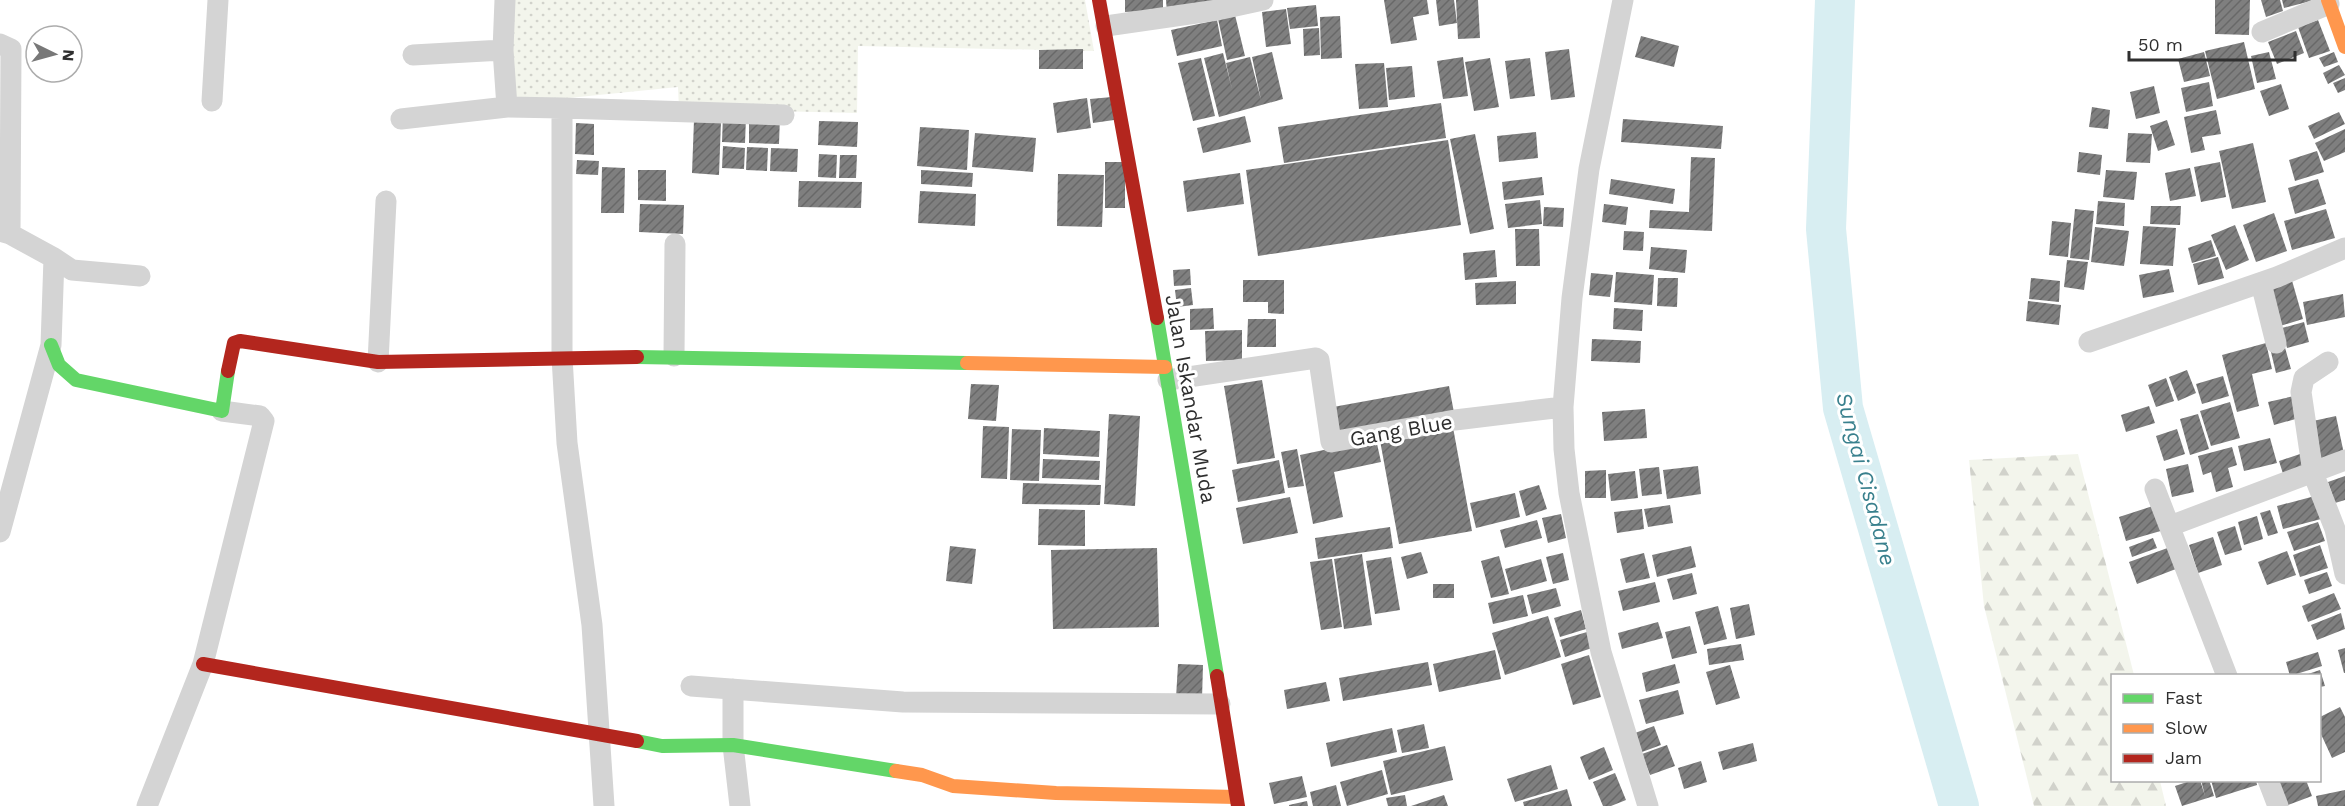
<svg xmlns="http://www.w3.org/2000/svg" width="2345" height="806" font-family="'Work Sans',sans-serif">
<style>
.green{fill:url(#green-dots)}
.forest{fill:url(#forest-firs)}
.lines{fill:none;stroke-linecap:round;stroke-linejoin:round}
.river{stroke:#d8eef2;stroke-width:40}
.building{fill:url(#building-hatch)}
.street{stroke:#d4d4d4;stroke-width:21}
.fast{stroke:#63d668;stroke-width:14}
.slow{stroke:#ff974d;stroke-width:14}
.jam{stroke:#b3261e;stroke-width:14}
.labels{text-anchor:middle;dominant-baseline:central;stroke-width:6;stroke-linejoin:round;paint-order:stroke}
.street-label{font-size:21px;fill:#2f2f2f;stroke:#fff}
.water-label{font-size:22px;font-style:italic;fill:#39808d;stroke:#fff}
</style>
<defs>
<pattern id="green-dots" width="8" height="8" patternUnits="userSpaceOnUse" patternTransform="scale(1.5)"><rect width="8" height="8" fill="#f3f5ec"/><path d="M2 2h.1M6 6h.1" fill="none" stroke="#d1d2cb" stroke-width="1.8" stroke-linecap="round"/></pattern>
<pattern id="forest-firs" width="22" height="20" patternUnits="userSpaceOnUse" patternTransform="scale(1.5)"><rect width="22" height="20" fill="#f3f5ec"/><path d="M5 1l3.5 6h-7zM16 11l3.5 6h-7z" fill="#d1d2cb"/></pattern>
<pattern id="building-hatch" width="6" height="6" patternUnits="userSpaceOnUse" patternTransform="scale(1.5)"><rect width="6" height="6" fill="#7f7f7f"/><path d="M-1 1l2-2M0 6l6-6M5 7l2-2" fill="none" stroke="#686868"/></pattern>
</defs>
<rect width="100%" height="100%" fill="#fff"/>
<path class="green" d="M508 0H1085L1094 51 858 46 857 113 679 109 678 87 509 104Z"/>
<path class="forest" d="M2078 454 2134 675 2112 676V780L2160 781 2166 806H2034L1984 606 1969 460Z"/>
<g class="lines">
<path class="river" d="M1835 0 1826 229 1843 408 1959 806"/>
</g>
<path class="building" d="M1125 0H1163V10L1125 12Z
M1166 0H1213V7L1167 13Z
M1384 0H1427L1429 14 1413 17 1417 40 1391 44Z
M1436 0H1454L1457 23 1439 26Z
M1456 0H1478L1480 38 1458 39Z
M2215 0H2250L2249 35 2215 34Z
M2261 0H2280L2283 11 2266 17Z
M2282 0H2311V1L2284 8Z
M1316 5 1318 26 1290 29 1287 8Z
M1286 9 1291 44 1266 47 1262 12Z
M1235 15 1245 56 1227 60 1218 19Z
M1340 16 1342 58 1321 59 1320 17Z
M1217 20 1222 46 1177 56 1171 30Z
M2318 20 2330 51 2309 58 2298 27Z
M1319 28 1320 55 1304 56 1303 29Z
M2296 31 2304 53 2277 64 2268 42Z
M1641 36 1679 46 1674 67 1635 57Z
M2244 42 2255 89 2217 99 2205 51Z
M1083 49V69H1039V50Z
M1569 49 1575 97 1551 100 1545 52Z
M1272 52 1283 99 1219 117 1204 58 1223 53 1232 89 1226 63 1250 57 1261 100 1252 57Z
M2204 52 2210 76 2184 82 2178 59Z
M2269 52 2276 79 2257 83 2251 56Z
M2334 52 2338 62 2324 67 2319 58Z
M1463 57 1468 96 1443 99 1437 61Z
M1201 58 1215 116 1193 121 1178 63Z
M1490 58 1499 107 1474 111 1465 62Z
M1530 58 1535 96 1510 99 1505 61Z
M1384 63 1388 107 1359 109 1355 64Z
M2339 65 2345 75 2328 84 2323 73Z
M1412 66 1415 97 1389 100 1386 68Z
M2345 78V90L2338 93 2333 83Z
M2209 82 2213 106 2186 112 2181 88Z
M2281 84 2289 109 2269 116 2260 91Z
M2154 86 2160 113 2136 119 2130 92Z
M1112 97 1114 120 1093 123 1090 99Z
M1087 98 1091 128 1057 133 1053 103Z
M1441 103 1446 138 1284 163 1278 127Z
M2092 107 2110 110 2108 129 2089 127Z
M2216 110 2221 134 2202 137 2205 150 2191 153 2184 117Z
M2339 112 2345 124 2314 139 2308 126Z
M723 115 746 117 745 143 722 142Z
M749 116H780L779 144 749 143Z
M1245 116 1251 142 1203 153 1197 128Z
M1623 119 1723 126 1721 149 1621 142Z
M694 120 721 121 719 175 692 173Z
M2167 120 2175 145 2158 151 2150 126Z
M819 121 858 122 857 147 818 145Z
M576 123 594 124V155L575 154Z
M920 127 969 130 967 170 917 166Z
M2345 129V152L2324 161 2315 143Z
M1536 132 1538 158 1499 162 1497 136Z
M975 133 1036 138 1033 172 972 167Z
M2128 133 2152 134 2150 163 2126 162Z
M1475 134 1494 229 1470 234 1450 139Z
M1448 140 1461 225 1258 256 1246 170Z
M2253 143 2266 202 2232 209 2219 151Z
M723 146 745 148 744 169 722 168Z
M747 147 768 148 767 171 746 170Z
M771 148 798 149 797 172 770 171Z
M2317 151 2324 172 2295 181 2289 160Z
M2079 152 2102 155 2100 175 2077 172Z
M819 154 837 155 836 178 818 177Z
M840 155H857L856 178H839Z
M1691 157 1715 158 1712 231 1649 228 1650 210 1689 212Z
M577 160 599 161 598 175 576 174Z
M1105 162H1125V208H1105Z
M2220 162 2226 197 2201 202 2194 167Z
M602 167 625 168 624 213H601Z
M2190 168 2196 196 2170 201 2165 173Z
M638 170H666V201L638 200Z
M921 170 973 173 972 187 921 184Z
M2106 170 2137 172 2134 200 2103 197Z
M1240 173 1244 204 1187 212 1183 181Z
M1058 174 1104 175 1102 227 1057 226Z
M1542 177 1544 195 1504 200 1502 182Z
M1611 179 1675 189 1673 204 1609 194Z
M2318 179 2326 204 2295 214 2288 188Z
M799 181 862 182 861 208 798 207Z
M920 191 976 194 975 226 918 223Z
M1540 200 1542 224 1508 228 1505 204Z
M2098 201 2125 203 2124 226 2096 224Z
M640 204 684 205 683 234 639 232Z
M1604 204 1628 207 1626 225 1602 222Z
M2151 206H2181L2180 225 2150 224Z
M1544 207 1564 208 1563 227 1543 226Z
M2075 209 2094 211 2089 260 2070 258Z
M2326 209 2335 238 2292 250 2284 221Z
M2274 213 2287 251 2256 262 2243 225Z
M2052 221 2071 223 2068 257 2049 255Z
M2235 225 2249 260 2226 270 2211 235Z
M2143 226 2176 228 2173 266 2140 264Z
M2095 227 2129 231 2124 266 2091 262Z
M1515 229H1539L1540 266H1516Z
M1624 231 1644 232 1643 251 1623 250Z
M2211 240 2216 256 2192 263 2188 248Z
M1651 247 1687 250 1685 273 1649 269Z
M1495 250 1497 277 1465 280 1463 253Z
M2218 257 2224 278 2198 285 2193 264Z
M2067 260 2088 262 2084 290 2064 287Z
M1190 269 1191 285 1174 286 1173 270Z
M2169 269 2174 292 2143 298 2139 275Z
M1616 272 1654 275 1652 305 1614 302Z
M1591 273 1613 275 1610 297 1589 295Z
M2291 277 2303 319 2277 327 2265 285Z
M1658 278H1678L1677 307 1657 306Z
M2031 278 2060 281 2059 302 2029 299Z
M1243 280H1284V314L1268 313V302H1243Z
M1516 281V304L1476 305 1475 283Z
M1191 288 1193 305 1177 307 1175 290Z
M2343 294 2345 317 2307 325 2303 302Z
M2028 301 2061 305 2059 325 2026 321Z
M1213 308 1214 329 1190 330V309Z
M1614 308 1643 310 1642 331 1613 329Z
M1248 319H1276V347H1247Z
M2304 322 2309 342 2287 348 2282 328Z
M1242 330V360L1206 361 1205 331Z
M1592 339 1641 341 1640 363 1591 361Z
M2266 343 2272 369 2252 374 2259 406 2237 412 2222 355Z
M2284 344 2291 369 2276 373 2270 348Z
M2187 370 2196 393 2178 401 2169 377Z
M2223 376 2229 396 2202 404 2196 384Z
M2166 378 2174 401 2156 407 2148 385Z
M1262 380 1275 458 1237 464 1224 386Z
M971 384 999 385 996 421 968 419Z
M1449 386 1455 418 1338 438 1333 407Z
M2294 396 2299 418 2274 425 2268 402Z
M2230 402 2240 438 2211 446 2200 411Z
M2149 406 2155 423 2126 432 2121 415Z
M1645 409 1647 438 1604 441 1602 412Z
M1109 414 1140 416 1135 506 1104 504Z
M2198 414 2209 449 2190 455 2180 419Z
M2336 416 2344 454 2321 459 2313 421Z
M1452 422 1472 531 1399 544 1379 435Z
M983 426 1009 427 1007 479 981 478Z
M1044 428 1100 431 1099 457 1043 454Z
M1012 429 1041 430 1039 481 1010 480Z
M2177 429 2185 454 2164 461 2156 436Z
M2270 438 2277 463 2244 471 2238 446Z
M1376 439 1381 462 1334 472 1343 517 1313 524 1300 455Z
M2232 447 2237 465 2228 468 2233 487 2216 492 2211 472 2203 475 2198 456Z
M1297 449 1304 486 1288 488 1281 452Z
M2303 453 2309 472 2285 480 2279 461Z
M1043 459 1100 461 1099 480 1042 478Z
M1279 460 1285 493 1238 502 1232 470Z
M2188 464 2194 492 2172 497 2166 469Z
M1698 466 1701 494 1667 499 1663 470Z
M1659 467 1662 494 1642 496 1639 469Z
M1606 470V498H1585V471Z
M1635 471 1638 498 1611 501 1608 474Z
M2345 476V500L2335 503 2328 482Z
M1023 483 1101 485 1100 505 1022 504Z
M1539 485 1547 509 1526 516 1519 491Z
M1515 493 1520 517 1476 528 1470 503Z
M2315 496 2321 519 2283 529 2277 506Z
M1290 497 1298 533 1243 544 1236 508Z
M1670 505 1673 523 1648 527 1644 509Z
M2156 505 2164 530 2126 541 2119 517Z
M1039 509 1085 510V546L1038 545Z
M1642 509 1644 529 1617 533 1614 512Z
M2270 510 2278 533 2268 536 2260 513Z
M1561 514 1566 538 1548 543 1542 518Z
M2257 516 2263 539 2244 545 2238 522Z
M1537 520 1542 538 1505 548 1500 530Z
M2318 522 2325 541 2294 551 2287 532Z
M2235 526 2242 550 2225 555 2217 532Z
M1390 527 1393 548 1318 559 1315 538Z
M2213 537 2222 565 2198 573 2189 545Z
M2153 538 2157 548 2132 557 2129 547Z
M2320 545 2328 568 2300 577 2293 555Z
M950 546 976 549 972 584 946 581Z
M1691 546 1696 567 1657 577 1652 555Z
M2173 546 2181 567 2137 584 2129 562Z
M1157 548 1159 627 1053 629 1051 550Z
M2287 551 2296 575 2267 585 2258 562Z
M1421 552 1428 573 1407 579 1401 557Z
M1563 553 1569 580 1553 584 1546 557Z
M1644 553 1650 578 1626 583 1620 559Z
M1362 554 1372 625 1344 629 1334 559Z
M1499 556 1509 594 1491 598 1481 561Z
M1391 557 1400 610 1375 614 1366 561Z
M1332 559 1342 627 1321 630 1310 562Z
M1541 559 1547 581 1511 591 1505 569Z
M2327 572 2332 586 2309 594 2304 580Z
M1692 573 1697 594 1673 600 1667 579Z
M1655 582 1660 602 1623 611 1618 591Z
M1433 584H1454V598H1433Z
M1556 588 1561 606 1532 614 1527 595Z
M2334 593 2341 609 2308 622 2302 606Z
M1523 595 1528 616 1493 624 1488 603Z
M1749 604 1755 635 1736 639 1730 608Z
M1718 606 1727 639 1704 645 1695 612Z
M1581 610 1586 629 1560 637 1554 618Z
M2341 613 2345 629 2317 640 2311 625Z
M1548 616 1561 657 1505 675 1492 633Z
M1658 622 1663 638 1622 649 1618 633Z
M1690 626 1697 653 1672 659 1665 632Z
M1587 632 1592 648 1565 657 1560 640Z
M1741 644 1744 660 1709 665 1707 649Z
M2345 648V673H2344L2338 650Z
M1495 650 1501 679 1439 692 1433 664Z
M2318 652 2322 666 2290 676 2286 662Z
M1589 655 1601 697 1573 705 1561 664Z
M1428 662 1432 685 1343 701 1339 678Z
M1178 664 1203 665 1202 699 1176 698Z
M1675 664 1680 683 1646 692 1642 673Z
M1730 665 1740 698 1716 705 1706 672Z
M2320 670 2325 686 2320 687V676H2302Z
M1326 682 1330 701 1287 709 1284 690Z
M1678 690 1684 714 1646 724 1639 700Z
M2340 707 2345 717V752L2332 758 2320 732V717Z
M1424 724 1429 748 1402 753 1397 730Z
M1654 726 1661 745 1642 752 1635 733Z
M1392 728 1397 752 1331 767 1326 743Z
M1753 743 1757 761 1723 770 1718 752Z
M1667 745 1675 766 1650 775 1642 754Z
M1445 746 1453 780 1391 795 1383 761Z
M1604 747 1613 770 1589 780 1580 757Z
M1701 761 1707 782 1684 789 1678 768Z
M1551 765 1558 789 1515 802 1507 779Z
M1382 770 1388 794 1347 806 1340 782Z
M1615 773 1626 800 1611 806H1603L1593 782Z
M1302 776 1307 797 1274 804 1269 783Z
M2193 780H2200L2205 796 2201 780H2209L2214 796 2182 806 2175 786Z
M2211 780H2256L2257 785 2216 798Z
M2283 780H2306L2312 796 2285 806 2276 783Z
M1336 785 1341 806H1313L1310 792Z
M1567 789 1572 806H1524L1523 802Z
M2345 790V806H2318L2316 796Z
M1405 795 1407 806H1388L1386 798Z
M1444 795 1448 806H1411Z
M1307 801 1308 806H1289V805Z"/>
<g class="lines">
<path class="street" d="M505 0 503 50 507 107 562 108V357L567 443 592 625 604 806
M1623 0 1589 169 1572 298 1563 407 1564 449 1569 493 1601 652 1648 806
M1106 26 1217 10 1263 0
M2262 32 2329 4
M0 44 11 49 10 234
M413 55 503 50
M212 101 218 0
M562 108 784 115
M401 119 507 107
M0 231 10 234 54 258 51 345 0 532
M54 258 72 270 140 276
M2261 283 2276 343
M2089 342 2277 277 2345 248
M674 356 675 244
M378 362 386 201
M2328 362 2304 378 2301 392 2313 473 2335 529 2345 574
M1168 380 1316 358 1319 360 1331 442 1455 420 1563 407
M2155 489 2227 676
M2170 526 2345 460
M691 686 903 702 1220 704
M733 689V745L740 806
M2268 780 2278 806
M147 806 203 664 264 421 260 416 222 411"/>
<path class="fast" d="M1157 318 1217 676
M51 345 59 365 76 380 222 411 228 371
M637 357 967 363
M637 741 662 746 733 745 896 771"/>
<path class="slow" d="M2328 0 2345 47
M967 363 1165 367
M896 771 922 775 953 786 1056 793 1236 797"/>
<path class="jam" d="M1099 0 1157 318
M228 371 234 343 240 341 378 362 637 357
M203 664 637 741
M1217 676 1238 806"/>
</g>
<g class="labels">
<g class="street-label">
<text transform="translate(1191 399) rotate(80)">Jalan Iskandar Muda</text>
<text transform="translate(1401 430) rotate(-10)">Gang Blue</text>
</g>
<g class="water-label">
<text transform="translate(1866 479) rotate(75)">Sungai Cisadane</text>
</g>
</g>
<rect x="2111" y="674" width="210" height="108" fill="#ffffff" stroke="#acacac" stroke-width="1.5"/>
<rect x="2123" y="694" width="30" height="9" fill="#63d668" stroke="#acacac" stroke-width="1.5"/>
<text x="2165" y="704" font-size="18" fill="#2f2f2f">Fast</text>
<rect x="2123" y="724" width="30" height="9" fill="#ff974d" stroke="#acacac" stroke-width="1.5"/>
<text x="2165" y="734" font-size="18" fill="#2f2f2f">Slow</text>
<rect x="2123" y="754" width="30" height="9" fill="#b3261e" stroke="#acacac" stroke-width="1.5"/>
<text x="2165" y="764" font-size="18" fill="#2f2f2f">Jam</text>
<g transform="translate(54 54) rotate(95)"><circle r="28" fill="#ffffff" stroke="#acacac" stroke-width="1.5"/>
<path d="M0-4.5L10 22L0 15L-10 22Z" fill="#787878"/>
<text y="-9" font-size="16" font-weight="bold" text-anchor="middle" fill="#2f2f2f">N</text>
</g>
<path d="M2129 51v9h166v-9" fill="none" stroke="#2f2f2f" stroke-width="3"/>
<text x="2138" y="51" font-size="18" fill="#2f2f2f" stroke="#ffffff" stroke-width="4.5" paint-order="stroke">50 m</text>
</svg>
